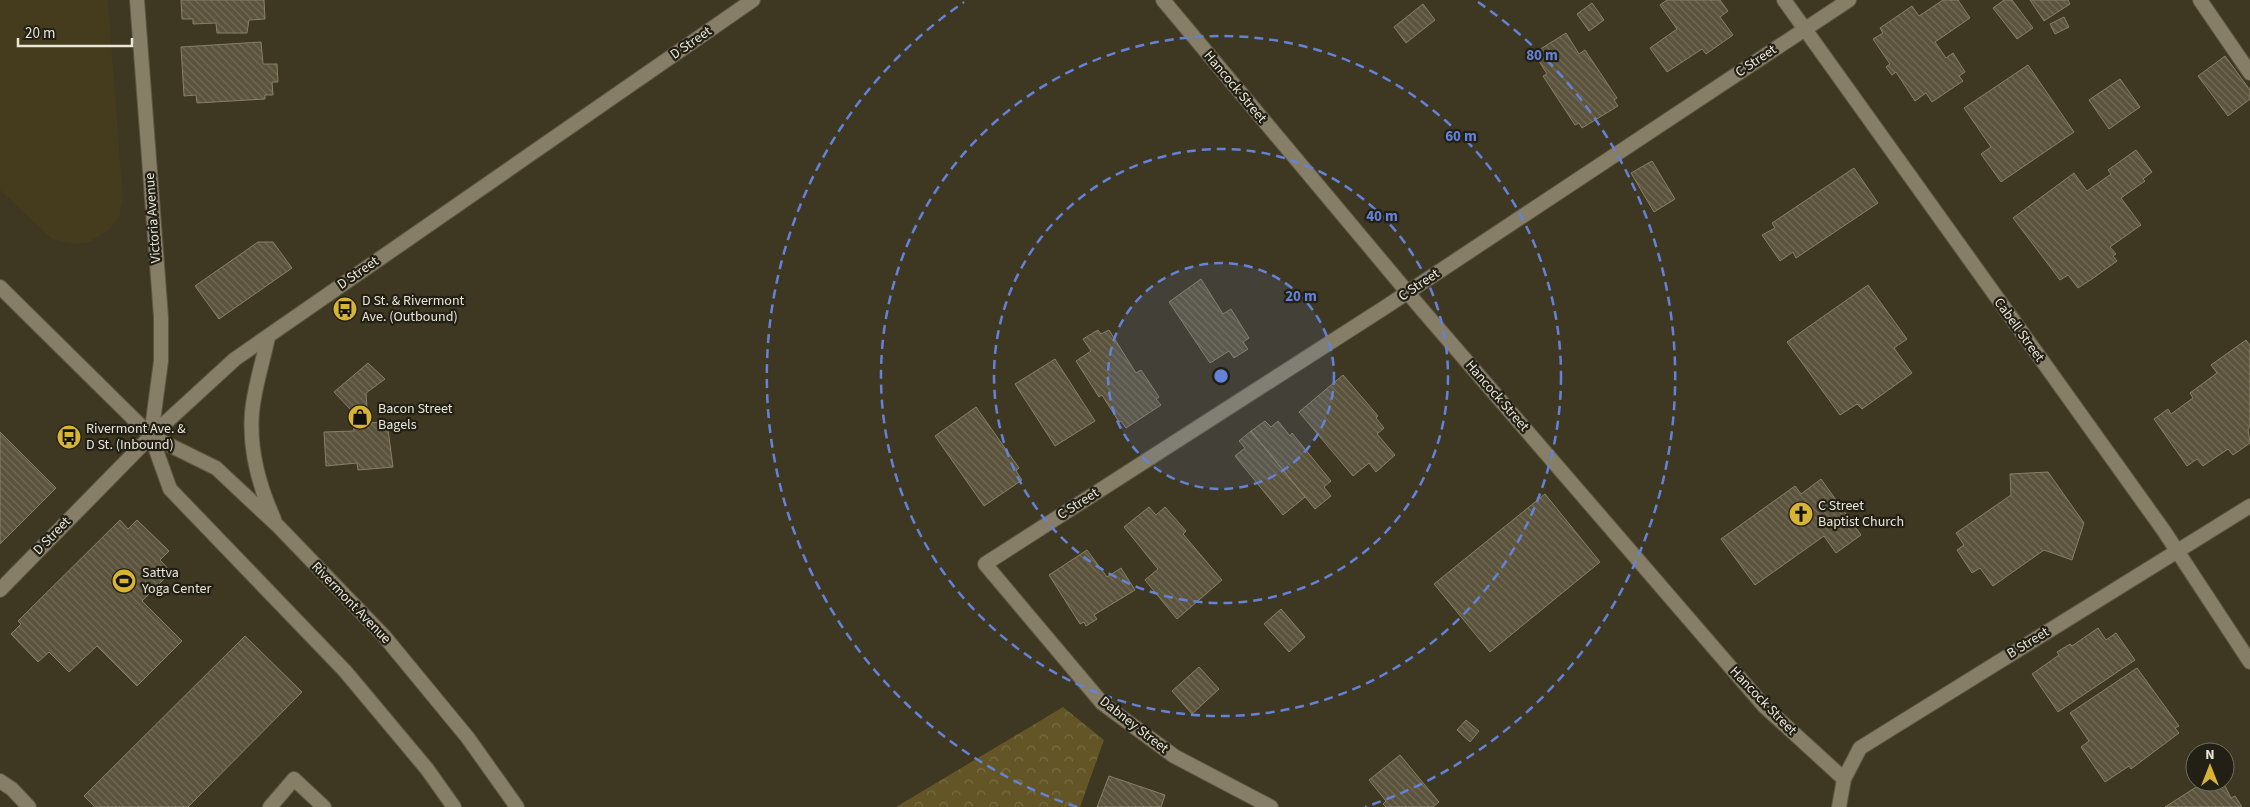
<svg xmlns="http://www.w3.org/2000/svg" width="2250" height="807" font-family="'Source Sans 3',sans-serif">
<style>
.built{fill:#453c1e}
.forest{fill:url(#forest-crowns)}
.building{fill:url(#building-back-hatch);stroke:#888067}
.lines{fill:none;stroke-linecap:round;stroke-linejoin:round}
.service-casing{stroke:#5c5642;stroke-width:16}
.minor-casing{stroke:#5c5642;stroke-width:16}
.secondary-casing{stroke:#5c5642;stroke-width:16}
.service{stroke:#867e66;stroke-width:14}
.minor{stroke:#867e66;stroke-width:14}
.secondary{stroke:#867e66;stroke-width:14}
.ring{fill:none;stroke:#6483d8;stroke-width:2.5;stroke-dasharray:9 6}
.labels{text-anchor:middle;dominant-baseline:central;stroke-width:4.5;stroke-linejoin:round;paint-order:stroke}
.street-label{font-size:14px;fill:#e9e5d7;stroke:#221f15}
.poi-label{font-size:14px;fill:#e9e5d7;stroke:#221f15;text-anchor:start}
.centre{fill:#6483d8;stroke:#221f15;stroke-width:2.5}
.ring-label{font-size:15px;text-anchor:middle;font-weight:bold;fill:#6483d8;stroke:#221f15;stroke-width:4.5;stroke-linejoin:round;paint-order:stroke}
</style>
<defs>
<pattern id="forest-crowns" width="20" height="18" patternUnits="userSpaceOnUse" patternTransform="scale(1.25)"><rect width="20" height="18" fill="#635526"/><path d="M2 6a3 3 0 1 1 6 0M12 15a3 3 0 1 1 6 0" fill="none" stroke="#796d45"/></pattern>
<pattern id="building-back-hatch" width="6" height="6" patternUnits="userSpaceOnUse" patternTransform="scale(1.25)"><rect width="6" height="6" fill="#5b533c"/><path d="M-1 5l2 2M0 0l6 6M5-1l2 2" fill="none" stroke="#736c57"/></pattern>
</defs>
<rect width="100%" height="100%" fill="#3e3721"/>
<path class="built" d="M0 0H108L123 201 119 217 110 229 90 242 75 244 52 239 0 190Z"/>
<path class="forest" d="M1063 707 1104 740 1080 807H896Z"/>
<path class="building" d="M181 0H264L265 19 249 20 247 33H217L216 23 193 24V19H182Z
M1667 0H1720L1728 11 1720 17 1733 35 1706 54 1702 49 1667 72 1650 48 1677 29 1660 5Z
M1943 0H1958L1970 18 1935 42 1946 58 1953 53 1965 72 1959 76 1963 81 1932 102 1926 93 1915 101 1896 72 1892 75 1886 67 1890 64 1873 39 1883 33 1880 28 1912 6 1919 16Z
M2004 0H2012L2033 28 2017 39 1993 8Z
M2030 0H2068L2070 4 2044 21Z
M1592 3 1604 20 1589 31 1577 14Z
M1423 4 1435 20 1406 43 1394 27Z
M2064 17 2069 27 2055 34 2050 24Z
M1566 33 1579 54 1585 50 1617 98 1614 100 1618 106 1582 128 1579 123 1575 125 1543 76 1547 74 1534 53Z
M261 42 263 64H277L278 82H272L273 95H265V99L197 103 196 95 184 96 181 47Z
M2225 56 2250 90V99L2228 116 2198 76Z
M2028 65 2074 132 2001 182 1981 154 1991 147 1964 108Z
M2120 79 2140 107 2109 129 2089 100Z
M2136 150 2152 172 2143 179 2145 181 2121 198 2141 225 2110 247 2116 254 2113 256 2117 261 2092 279 2078 288 2068 275 2060 280 2013 218 2074 173 2087 191 2111 174 2108 170Z
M1652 161 1675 199 1654 212 1631 173Z
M1854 168 1878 203 1796 258 1793 252 1780 261 1762 235 1775 228 1772 223Z
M258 242H273L292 268 219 319 195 286Z
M1201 279 1223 314 1231 309 1249 338 1243 342 1248 349 1234 358 1229 351 1210 363 1169 302Z
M1868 285 1907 339 1894 348 1912 373 1862 409 1857 404 1840 415 1787 342Z
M1098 330 1101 334 1109 330 1136 373 1141 370 1159 397 1156 399 1161 405 1126 428 1121 421 1119 422 1102 395 1099 397 1076 361 1091 351 1083 339Z
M2246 340 2250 346V427L2248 429 2250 443 2233 455 2228 449 2203 466 2197 459 2187 466 2154 419 2168 409 2171 414 2193 398 2190 393 2217 373 2211 365Z
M1055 359 1095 421 1055 446 1015 384Z
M368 363 385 379 366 393 368 423 387 422 393 467 358 470 357 463 326 466 324 432 354 431 352 411 334 392Z
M1343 375 1378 416 1376 418 1384 428 1377 434 1395 455 1376 472 1369 463 1353 476 1299 412Z
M976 407 1019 468 1016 471 1022 480 984 506 935 436Z
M1265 421 1271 427 1278 421 1290 436 1292 433 1331 481 1324 487 1331 496 1315 509 1251 431Z
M1251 431 1305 497 1283 515 1235 456 1245 448 1239 441Z
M0 432 56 488 0 544Z
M2048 472 2084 523 2072 560 2044 550 1993 586 1980 568 1972 573 1957 550 1964 545 1956 533 2011 495 2010 474Z
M1821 479 1861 535 1836 553 1824 536 1755 585 1721 539 1795 486 1801 494Z
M1545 494 1600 562 1490 652 1434 584Z
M1149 507 1156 515 1165 507 1186 531 1183 534 1222 580 1177 619 1145 580 1158 569 1124 527Z
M120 520 128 529 137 520 169 551 160 560 171 572 142 601 182 641 137 686 97 646 69 672 49 652 38 662 11 634 21 624 18 621Z
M1087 550 1107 577 1121 568 1135 590 1094 615 1097 619 1086 626 1084 622 1080 624 1049 575Z
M1281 609 1305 637 1289 652 1264 624Z
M2098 628 2106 640 2116 633 2135 660 2058 712 2032 674 2059 655 2057 652 2070 644 2072 646Z
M245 636 302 692 188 807H95L84 796Z
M1199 667 1219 689 1192 714 1172 691Z
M2137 668 2179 726 2175 728 2179 733 2131 769 2129 766 2105 782 2081 747 2089 741 2070 713Z
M1466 720 1479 731 1470 742 1457 730Z
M1400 755 1439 802 1433 807H1386L1383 804 1386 801 1369 780Z
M1109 776 1165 795 1161 807H1097Z
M2204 782H2223L2231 798 2235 796 2242 807H2165Z"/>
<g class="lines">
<defs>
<path id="service" d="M2200 0 2250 73
M270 807 294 779 324 807"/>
<path id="minor" d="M137 0 161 317V361L151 436
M1163 0 1419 306 1764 706 1844 779
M1784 0 2164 531 2250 662
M0 590 151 436 235 359 753 0
M0 781 12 789 29 807
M1271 807 1174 756 1102 703 985 564 1387 306 1849 0
M1839 807 1844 779 1860 748 2250 506"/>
<path id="secondary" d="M0 287 151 436 216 468 278 526 384 636 468 738 517 807
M268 337C263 362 254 388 252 413 249 450 259 486 274 519
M151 436 170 489 345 671 427 769 454 807"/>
</defs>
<use href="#service" class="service-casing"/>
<use href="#minor" class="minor-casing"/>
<use href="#secondary" class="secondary-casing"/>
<use href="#service" class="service"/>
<use href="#minor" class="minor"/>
<use href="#secondary" class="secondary"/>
</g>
<circle cx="1221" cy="376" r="113" fill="#6483d8" fill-opacity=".12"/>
<g class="ring">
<circle cx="1221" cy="376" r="113"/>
<circle cx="1221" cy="376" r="227"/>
<circle cx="1221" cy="376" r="340"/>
<path d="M1077 807A454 454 0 0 1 964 2M1478 2A454 454 0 0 1 1365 807"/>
</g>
<defs>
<symbol id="bus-disc" viewBox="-11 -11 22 22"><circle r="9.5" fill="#d8b434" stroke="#221f15"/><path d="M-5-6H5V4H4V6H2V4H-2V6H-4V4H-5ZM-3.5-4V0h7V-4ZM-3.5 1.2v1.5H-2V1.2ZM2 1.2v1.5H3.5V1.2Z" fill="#111"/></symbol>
<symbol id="shop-disc" viewBox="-11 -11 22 22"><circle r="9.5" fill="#d8b434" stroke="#221f15"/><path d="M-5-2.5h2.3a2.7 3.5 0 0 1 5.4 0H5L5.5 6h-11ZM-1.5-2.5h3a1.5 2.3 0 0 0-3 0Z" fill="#111"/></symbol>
<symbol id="church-disc" viewBox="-11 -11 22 22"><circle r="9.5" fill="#d8b434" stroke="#221f15"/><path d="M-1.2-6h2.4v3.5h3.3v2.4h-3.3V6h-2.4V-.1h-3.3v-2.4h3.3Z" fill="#111"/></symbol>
<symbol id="stadium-disc" viewBox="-11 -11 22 22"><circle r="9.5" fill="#d8b434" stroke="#221f15"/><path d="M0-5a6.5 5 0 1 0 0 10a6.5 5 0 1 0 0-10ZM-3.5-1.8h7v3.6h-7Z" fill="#111"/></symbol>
</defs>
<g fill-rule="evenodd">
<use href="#bus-disc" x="331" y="295" width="28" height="28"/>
<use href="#shop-disc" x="346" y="403" width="28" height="28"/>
<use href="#bus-disc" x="55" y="423" width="28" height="28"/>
<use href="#church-disc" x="1787" y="500" width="28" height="28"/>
<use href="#stadium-disc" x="110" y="567" width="28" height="28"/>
</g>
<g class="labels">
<g class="street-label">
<text transform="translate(691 43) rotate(-35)">D Street</text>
<text transform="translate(1756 61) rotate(-34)">C Street</text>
<text transform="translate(1235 87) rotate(50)">Hancock Street</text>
<text transform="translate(153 218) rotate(-94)">Victoria Avenue</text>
<text transform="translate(358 273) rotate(-35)">D Street</text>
<text transform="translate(1419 285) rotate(-34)">C Street</text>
<text transform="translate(2019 330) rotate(54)">Cabell Street</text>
<text transform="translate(1497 396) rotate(49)">Hancock Street</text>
<text transform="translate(1078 504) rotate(-33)">C Street</text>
<text transform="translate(52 536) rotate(-46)">D Street</text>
<text transform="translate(351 603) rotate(46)">Rivermont Avenue</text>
<text transform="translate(2028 643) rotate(-32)">B Street</text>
<text transform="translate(1763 701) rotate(46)">Hancock Street</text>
<text transform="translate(1134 725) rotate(38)">Dabney Street</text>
</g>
<g class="poi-label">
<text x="362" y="301">D St. &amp; Rivermont<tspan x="362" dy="16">Ave. (Outbound)</tspan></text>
<text x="378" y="409">Bacon Street<tspan x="378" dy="16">Bagels</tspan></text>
<text x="86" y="429">Rivermont Ave. &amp;<tspan x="86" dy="16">D St. (Inbound)</tspan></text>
<text x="1818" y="506">C Street<tspan x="1818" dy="16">Baptist Church</tspan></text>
<text x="142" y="573">Sattva<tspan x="142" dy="16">Yoga Center</tspan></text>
</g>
</g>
<circle cx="1221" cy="376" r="8" class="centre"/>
<g class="ring-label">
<text x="1542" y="60">80 m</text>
<text x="1461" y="141">60 m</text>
<text x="1382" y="221">40 m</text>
<text x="1301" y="301">20 m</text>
</g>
<g transform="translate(2210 767)"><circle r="24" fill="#221f15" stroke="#726e63"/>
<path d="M0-4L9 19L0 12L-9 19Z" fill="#d8b434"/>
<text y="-8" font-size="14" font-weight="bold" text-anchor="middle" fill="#e9e5d7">N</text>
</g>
<path d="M18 38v8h114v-8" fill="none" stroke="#e9e5d7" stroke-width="2.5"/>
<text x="25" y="38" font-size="15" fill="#e9e5d7" stroke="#221f15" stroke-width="4" paint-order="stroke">20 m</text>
</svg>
